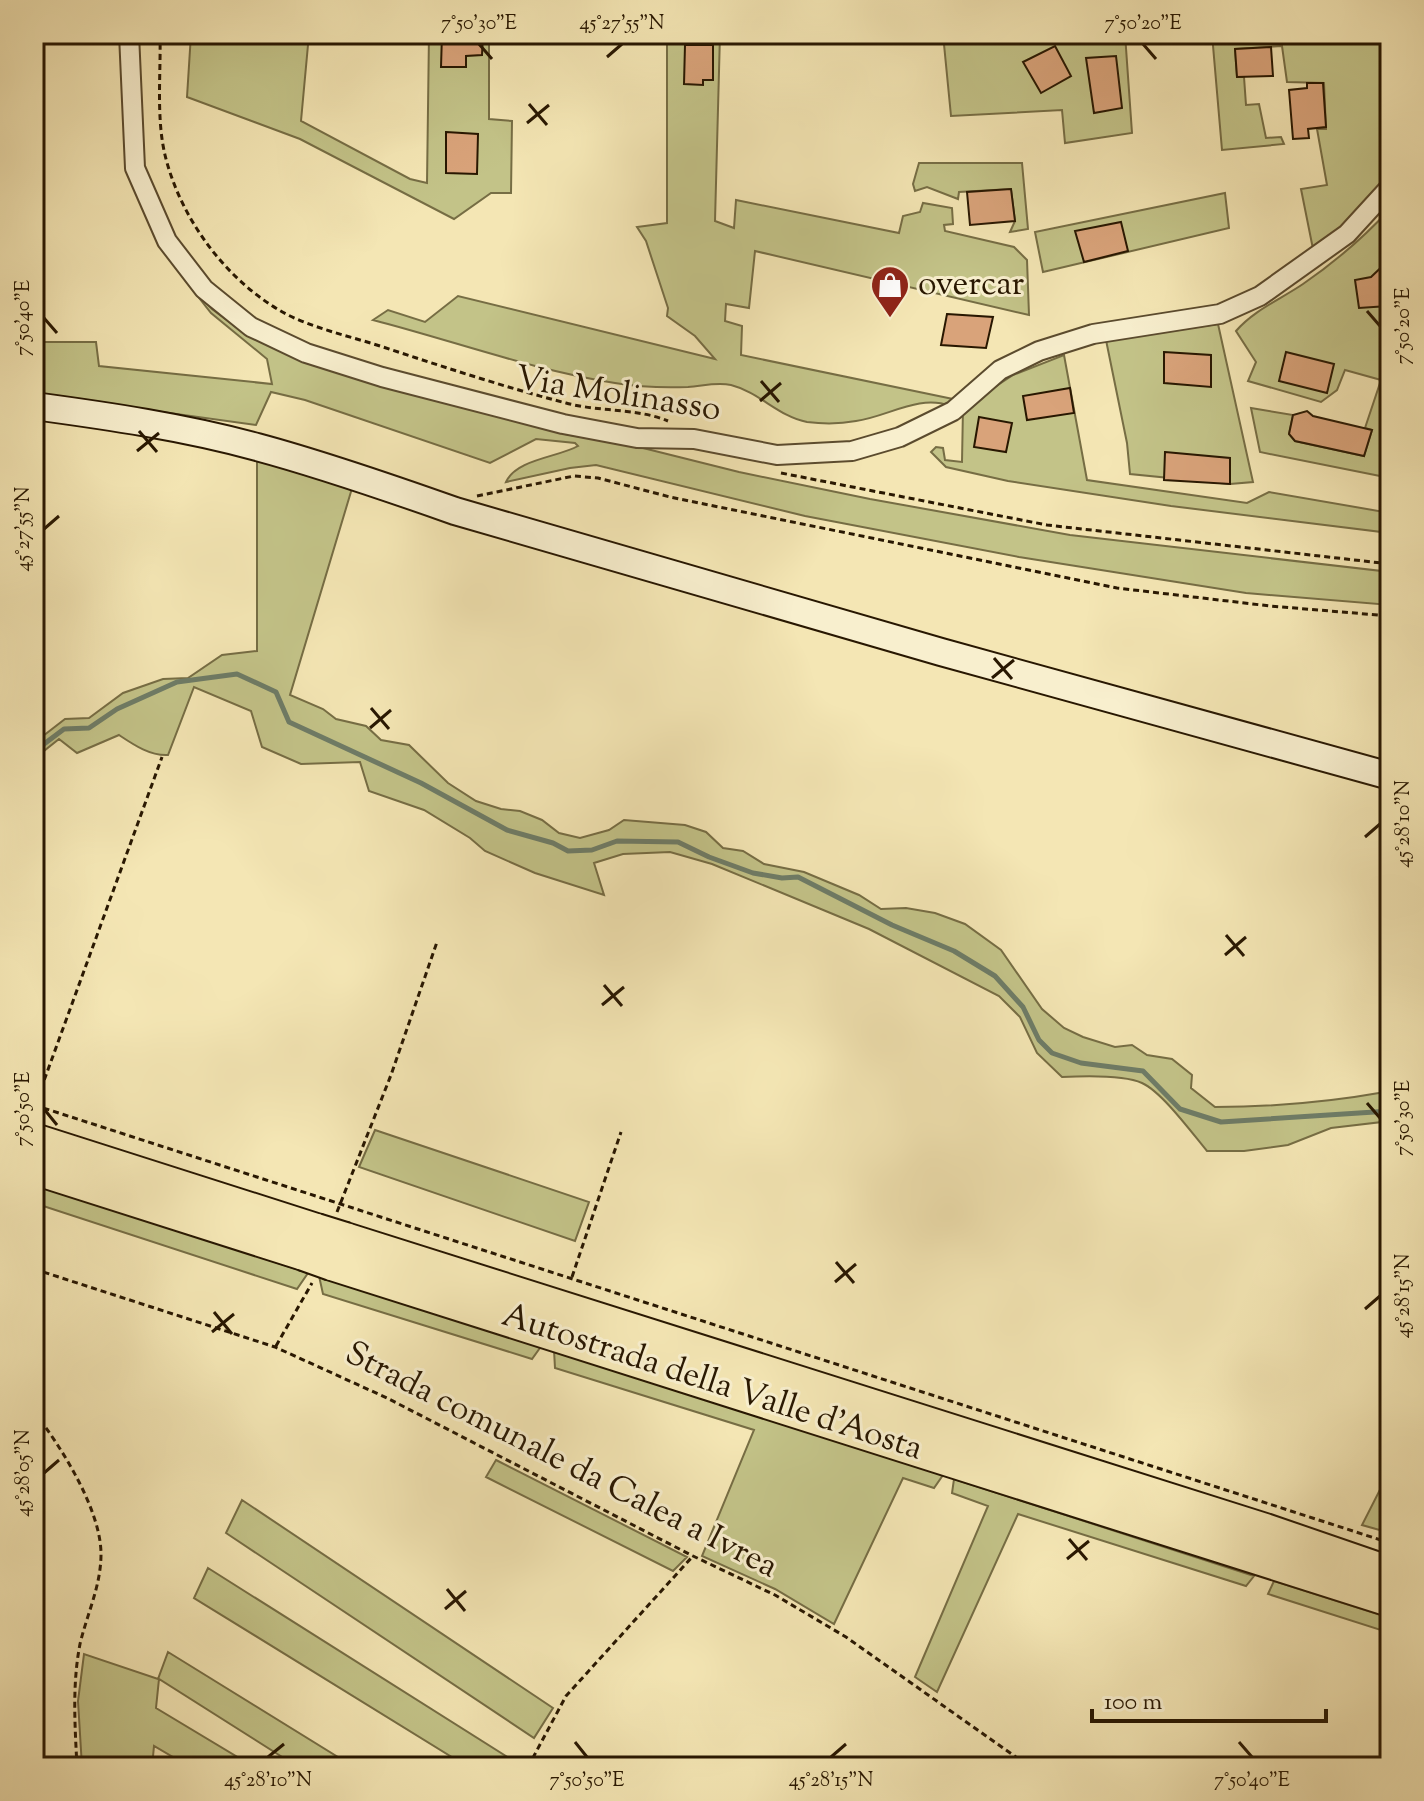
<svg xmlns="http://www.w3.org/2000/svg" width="1424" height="1801" font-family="'Sorts Mill Goudy',serif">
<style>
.green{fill:#c3c388;stroke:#766d44;stroke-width:2}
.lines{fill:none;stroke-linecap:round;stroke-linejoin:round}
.stream{stroke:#6e7c67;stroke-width:5}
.building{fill:#d9a37a;stroke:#281701;stroke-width:2}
.street-casing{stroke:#5b4b2e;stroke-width:22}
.secondary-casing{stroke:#281701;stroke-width:30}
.highway-casing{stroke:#281701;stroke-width:38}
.path{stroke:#281701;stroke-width:3;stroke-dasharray:6 4;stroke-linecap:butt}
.street{stroke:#f8efce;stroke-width:18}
.secondary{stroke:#f8efce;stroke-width:26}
.highway{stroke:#f4e6b4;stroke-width:34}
.highway-bridge-casing{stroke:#281701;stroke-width:38;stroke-linecap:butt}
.highway-bridge{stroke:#f4e6b4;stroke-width:34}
.ticks{fill:none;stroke:#281701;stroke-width:3}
.labels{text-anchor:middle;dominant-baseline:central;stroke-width:6;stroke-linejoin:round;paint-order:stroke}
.poi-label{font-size:34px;fill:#281701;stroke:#f8efce;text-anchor:start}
.street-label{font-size:34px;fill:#281701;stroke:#f8efce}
.neatline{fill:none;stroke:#281701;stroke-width:3}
.ticks-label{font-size:20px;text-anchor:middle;fill:#281701}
</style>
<rect width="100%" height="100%" fill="#f4e6b4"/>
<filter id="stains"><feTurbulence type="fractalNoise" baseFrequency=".0025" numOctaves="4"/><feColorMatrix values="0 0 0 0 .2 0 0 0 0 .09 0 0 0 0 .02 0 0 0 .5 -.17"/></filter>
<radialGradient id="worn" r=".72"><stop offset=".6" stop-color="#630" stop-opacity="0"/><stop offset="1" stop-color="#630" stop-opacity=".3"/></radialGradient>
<path class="green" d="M191 34H309L301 121 410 179 427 183 429 34H489V119L512 121 511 193H491L454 219 300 139 187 97Z
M667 34H720L715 221 734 228 736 200 899 233 903 216 920 212 923 203 952 208 953 224 944 225 945 231 1014 247 1027 260 1029 315 755 251 749 308 726 304 725 321 742 326 741 355 953 399 950 406C919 394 887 417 856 421 840 424 823 424 807 422 779 417 759 392 731 385 716 382 703 386 688 387 664 388 639 387 615 383 533 370 454 341 373 320L388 310 425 322 458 296 715 359 695 336 667 316 668 308 646 241 637 227 667 223Z
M943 34H1125L1132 133 1065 143 1062 110 951 116Z
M1212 34H1390V175L1347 222 1313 249 1301 189 1327 185 1317 129H1326L1324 83 1287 82 1282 46 1235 49 1237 77H1244L1246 105 1259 104 1266 138 1281 137 1284 144 1222 150Z
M919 163H1022L1028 229 1010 232 1015 221 1011 189 959 192 958 199 927 187 915 191 913 184Z
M1225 193 1229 228 1043 272 1035 232Z
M1390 209V478L1260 452 1251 408 1293 415 1289 434 1295 441 1364 456 1372 430 1365 428 1381 380 1345 370 1337 390 1321 402 1248 381 1256 362 1236 331C1254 310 1281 299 1303 284 1335 262 1364 237 1390 209Z
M185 280 212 309 236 327 304 362 565 434 639 447 739 472 870 499 1070 535 1390 572V605L1246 593 1019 557 805 516 596 465 570 468 506 482C516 459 559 457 578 446L575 443 536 439 490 463 305 400 271 392 256 425 39 395 44 387 34 365V342H96L99 366 272 384 267 359 211 313Z
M1218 324 1253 482 1230 484 1130 474 1127 443 1106 340Z
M1064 355 1087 480 1247 503 1269 492 1390 513V533L1171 506 1008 481 946 467 931 452 936 447 943 448 945 460 962 462 963 408 1013 375Z
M257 455 353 485 290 695 323 709 336 719 366 726 381 740 409 745 448 783 476 801 501 809 520 811 542 820 559 833 580 838 609 830 624 820 685 825 706 832 723 848 743 851 764 864 804 872 859 895 881 909 906 908 935 913 965 924 1001 950 1042 1009 1064 1028 1083 1037 1115 1047 1132 1045 1147 1055 1172 1059 1192 1075 1191 1088 1215 1107C1272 1107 1329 1102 1385 1092H1390V1121L1331 1128 1288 1145 1244 1151H1207C1192 1133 1162 1092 1142 1083 1124 1075 1082 1076 1062 1077L1037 1053 1020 1017 999 996 869 929 712 864 670 852 623 854 594 863 604 895 535 873 485 851 470 838 424 810 369 791 360 762 301 764 262 747 251 711 194 687 168 755C150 756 134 745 119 735L77 753 59 739 44 751 34 771V743L65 719 89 718 123 693 163 679 188 678 222 655 257 651Z
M375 1130 589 1202 575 1241 359 1167Z
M34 1183 308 1273 297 1289 34 1203Z
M319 1276 542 1345 532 1359 323 1294Z
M554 1350 943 1475 934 1488 903 1478 834 1624 775 1589 702 1556 754 1430 555 1368Z
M496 1460 687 1557 673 1571 486 1477Z
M1390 1470V1533L1362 1525Z
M954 1479 1254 1576 1246 1586 1018 1514 937 1692 915 1677 988 1506 952 1493Z
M242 1500 553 1708 534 1738 226 1533Z
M208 1568 520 1765 519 1767H468L194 1598Z
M1274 1581 1390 1618V1633L1268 1594Z
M168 1652 354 1767H298L159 1679 156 1708 254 1767H190L154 1746 152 1767H82L78 1701 84 1654 158 1679Z"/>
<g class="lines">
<path class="stream" d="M34 757 44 744 64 729 89 728 117 709 177 682 237 674 276 692 289 722 421 783 507 830 553 843 568 851 592 850 617 841 678 842 709 857 753 873 782 878 798 877 892 925 954 951 995 976 1023 1007 1039 1040 1052 1053 1081 1063 1143 1071 1180 1109 1221 1122 1390 1111"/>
</g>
<path class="building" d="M442 34H483L482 55 466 56V67H441Z
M685 45H713V80H703V85L684 84Z
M1055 46 1071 76 1041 93 1023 62Z
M1271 47 1273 76 1237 77 1235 49Z
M1116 56 1122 108 1094 113 1086 58Z
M1307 83H1323L1326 127 1308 129 1309 138 1293 139 1289 90 1307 88Z
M446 132 478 134 477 174 446 173Z
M1011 189 1015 221 970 225 967 192Z
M1121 222 1128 251 1084 262 1075 231Z
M1390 259 1388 306 1359 308 1355 280 1371 277Z
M947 314 993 317 986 348 941 345Z
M1164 352 1211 355V387L1164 383Z
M1286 352 1334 364 1327 393 1279 381Z
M1070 388 1074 413 1027 420 1023 396Z
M1307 411 1313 416 1372 430 1364 456 1295 441 1289 434 1293 415Z
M979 417 1012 423 1006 452 974 447Z
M1165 452 1230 458V484L1164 480Z"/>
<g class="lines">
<defs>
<path id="street" d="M129 34 135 168 167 241 204 289 251 327 306 353 382 377 563 424 637 438 694 439 777 455 852 451 900 437 953 411 1000 370 1039 351 1093 334 1220 314 1260 296 1347 234 1390 187"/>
<path id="secondary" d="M34 406C108 416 184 427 257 447 324 465 390 488 455 511L941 652 1390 776"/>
<path id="highway" d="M34 1141 316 1231
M34 1167 304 1253
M345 1240 1265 1531 1390 1574
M332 1263 1390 1599"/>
</defs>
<use href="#street" class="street-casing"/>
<use href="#secondary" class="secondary-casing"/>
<use href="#highway" class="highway-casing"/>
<path class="path" d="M160 34C161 73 156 117 165 155 181 221 229 284 288 315 321 331 358 338 392 350 450 369 508 388 566 403 599 412 637 408 668 421
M781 473 1047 525 1390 564
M477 496 574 476 598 478 670 497 1117 588 1270 606 1390 616
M34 1105 1390 1543
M34 1108 162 757
M337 1212 391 1075 437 942
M34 1269 275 1347 387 1398 693 1556 775 1595 846 1637 1030 1767
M572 1277 621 1132
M276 1346 312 1283
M34 1412C61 1446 101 1510 101 1554 101 1586 87 1614 80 1644 72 1685 75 1726 77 1767
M528 1767 566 1696 693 1556"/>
<use href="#street" class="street"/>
<use href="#secondary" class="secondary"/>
<use href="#highway" class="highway"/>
<defs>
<path id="highway-bridge" d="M316 1231 345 1240
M304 1253 332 1263"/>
</defs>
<use href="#highway-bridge" class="highway-bridge-casing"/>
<use href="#highway-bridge" class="highway-bridge"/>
</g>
<path class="ticks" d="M479 44 492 59M1143 44 1156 59M607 57 622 44M529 104 547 125M527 123 549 105M1367 311 1380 326M44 318 57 333M761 381 779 402M760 401 781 383M139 431 157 452M137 451 159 433M44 529 59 516M994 658 1012 679M992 678 1014 660M371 708 389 729M370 728 391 710M1365 837 1380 824M1226 935 1244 956M1225 955 1246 937M604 985 622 1006M602 1005 624 987M1367 1103 1380 1118M44 1109 57 1125M836 1262 854 1283M835 1282 856 1264M1365 1309 1380 1296M214 1312 232 1334M212 1332 234 1314M44 1473 59 1460M1069 1539 1087 1560M1067 1559 1089 1541M447 1589 465 1611M445 1609 466 1591M575 1742 587 1757M1239 1742 1252 1757M268 1757 284 1744M831 1757 846 1744"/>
<defs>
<symbol id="shop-pin" viewBox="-11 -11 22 30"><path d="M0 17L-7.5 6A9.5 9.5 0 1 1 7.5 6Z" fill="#8f2418" stroke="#f8efce"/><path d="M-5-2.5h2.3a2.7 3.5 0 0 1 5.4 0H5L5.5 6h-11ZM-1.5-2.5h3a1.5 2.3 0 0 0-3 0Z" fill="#fff"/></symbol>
</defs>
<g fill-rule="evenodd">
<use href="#shop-pin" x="868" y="263" width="44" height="60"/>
</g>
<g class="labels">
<g class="poi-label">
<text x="918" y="285">overcar</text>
</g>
<g class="street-label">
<text transform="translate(618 395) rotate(9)">Via Molinasso</text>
<text transform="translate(712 1383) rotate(18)">Autostrada della Valle d'Aosta</text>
<text transform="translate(561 1461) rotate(27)">Strada comunale da Calea a Ivrea</text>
</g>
</g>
<rect width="1424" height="1801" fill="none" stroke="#f4e6b4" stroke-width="88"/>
<path d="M1092 1709v12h234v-12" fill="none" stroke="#281701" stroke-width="4"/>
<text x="1104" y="1709" font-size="24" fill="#281701" stroke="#f8efce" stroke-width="6" paint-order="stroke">100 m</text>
<rect x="44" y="44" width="1336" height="1713" class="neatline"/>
<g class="ticks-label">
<text x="479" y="29">7°50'30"E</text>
<text x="622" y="29">45°27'55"N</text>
<text x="1143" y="29">7°50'20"E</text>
<text transform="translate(22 318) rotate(-90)" y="7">7°50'40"E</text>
<text transform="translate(1402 326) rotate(-90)" y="7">7°50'20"E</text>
<text transform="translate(22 529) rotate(-90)" y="7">45°27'55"N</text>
<text transform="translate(1402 824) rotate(-90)" y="7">45°28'10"N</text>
<text transform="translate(22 1109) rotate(-90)" y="7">7°50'50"E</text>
<text transform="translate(1402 1118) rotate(-90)" y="7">7°50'30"E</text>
<text transform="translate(1402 1296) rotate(-90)" y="7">45°28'15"N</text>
<text transform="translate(22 1473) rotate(-90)" y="7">45°28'05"N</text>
<text x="268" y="1786">45°28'10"N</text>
<text x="587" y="1786">7°50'50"E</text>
<text x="831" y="1786">45°28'15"N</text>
<text x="1252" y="1786">7°50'40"E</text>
</g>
<rect width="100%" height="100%" filter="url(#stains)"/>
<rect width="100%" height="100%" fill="url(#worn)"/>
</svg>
